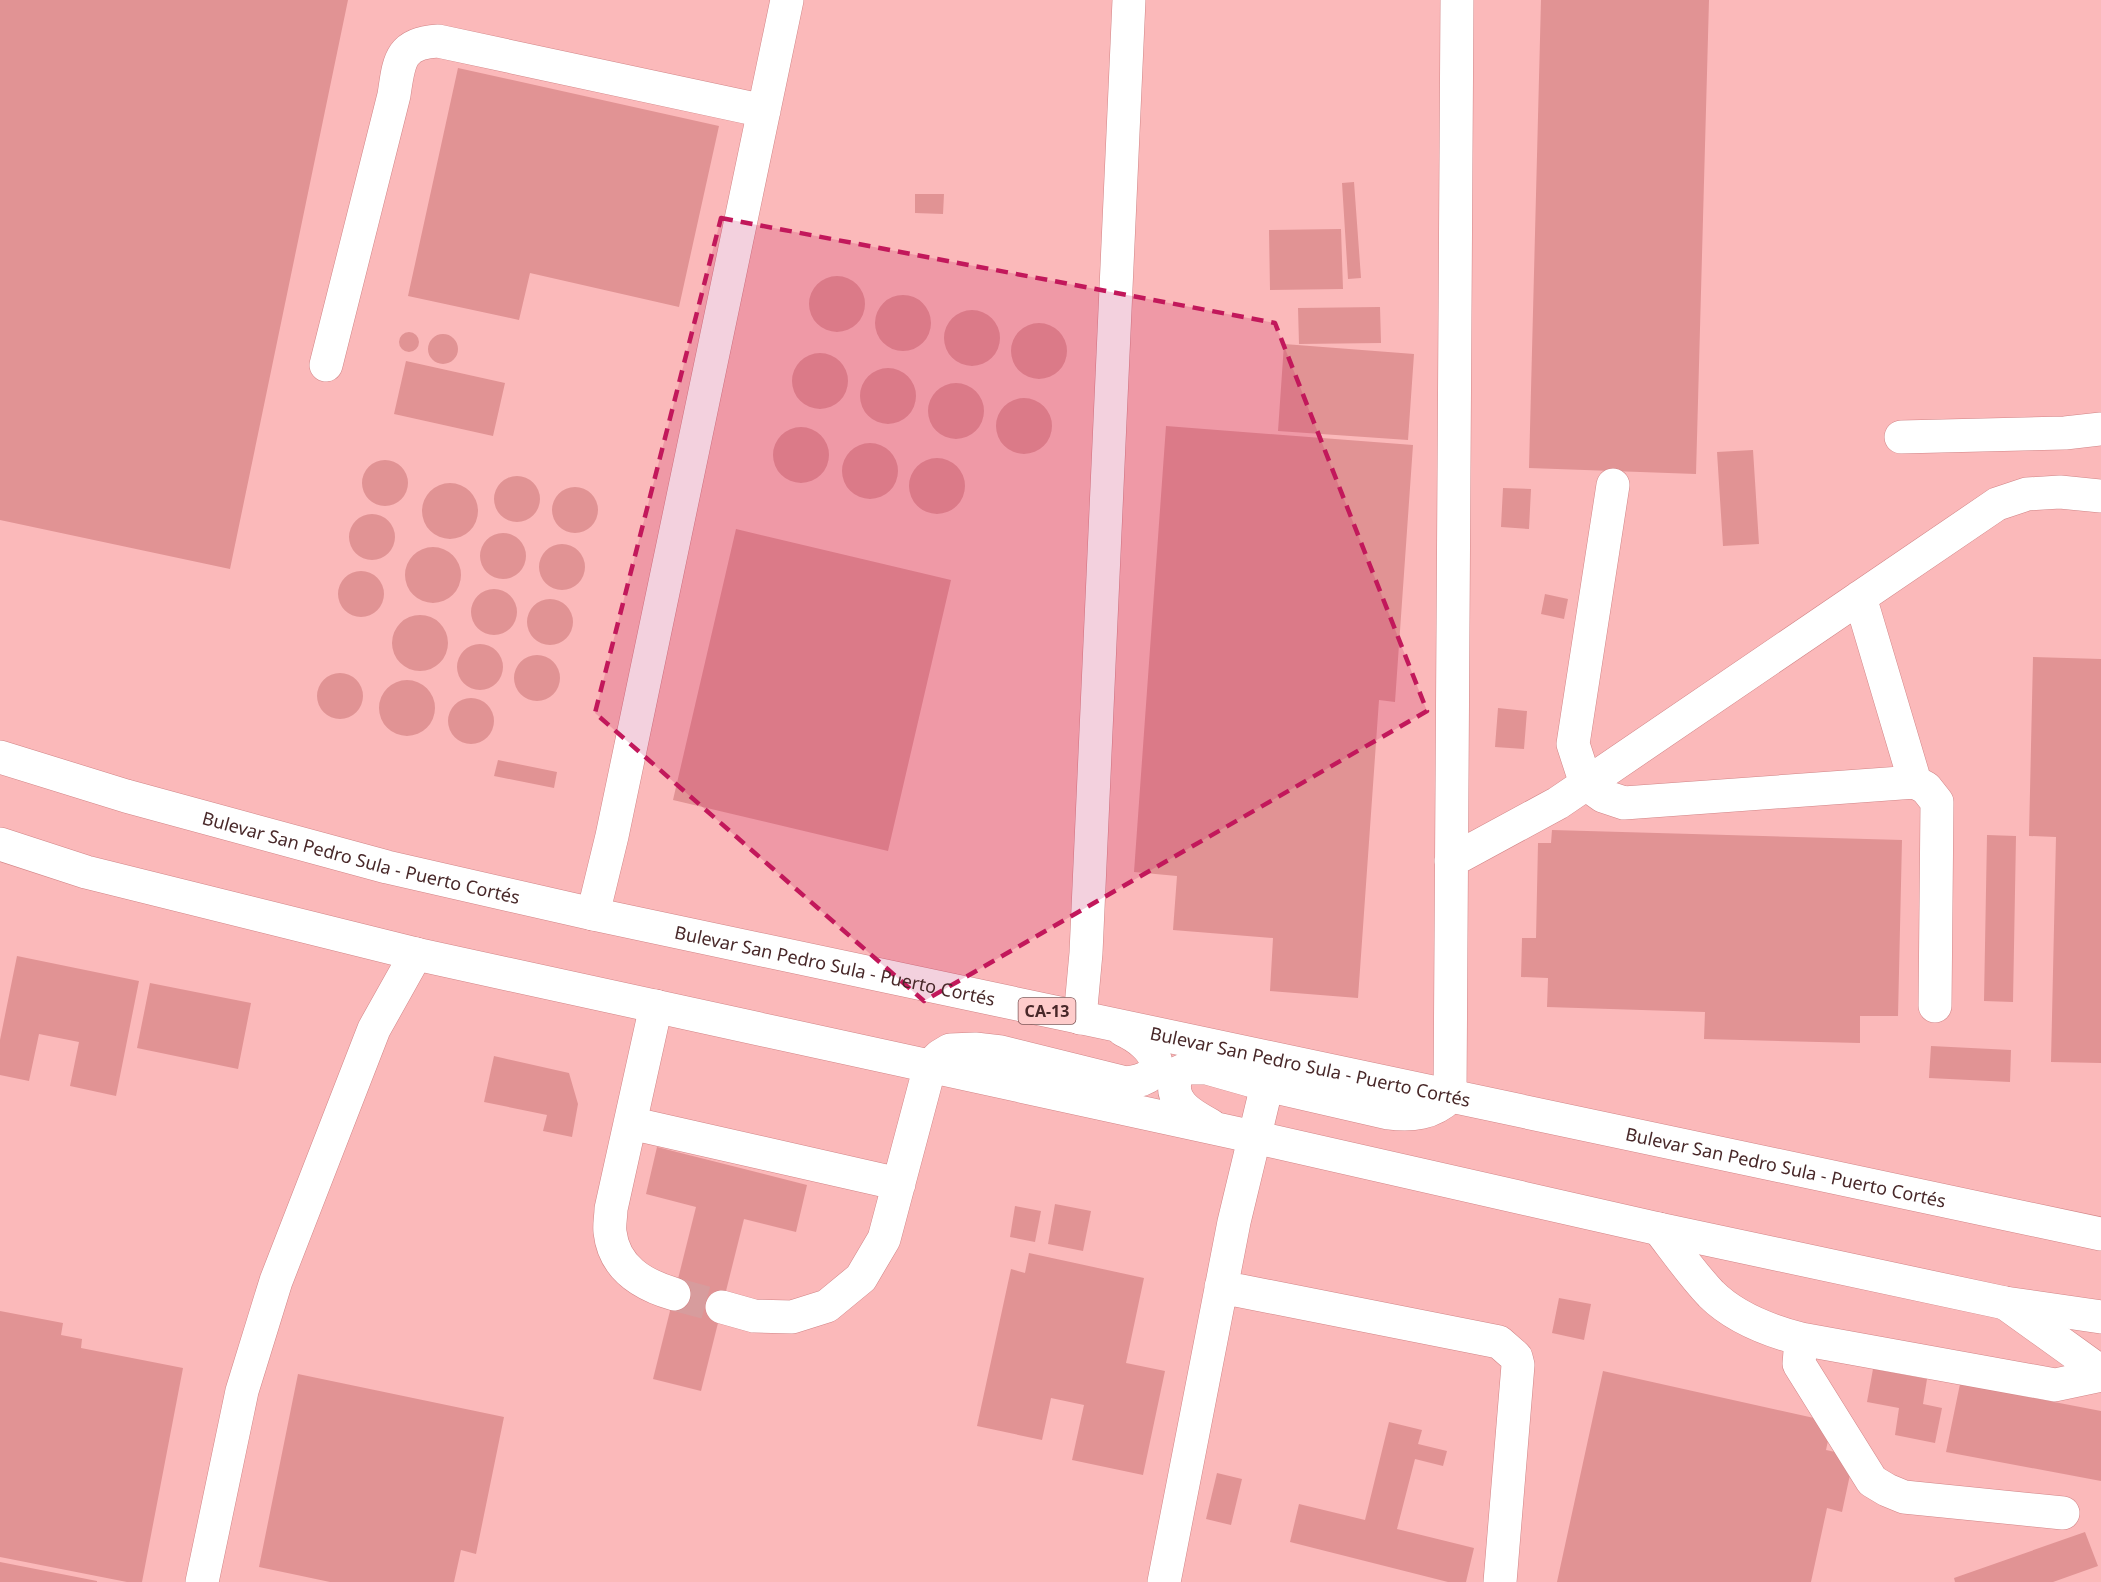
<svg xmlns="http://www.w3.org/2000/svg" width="2101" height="1582" font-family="'Noto Sans',sans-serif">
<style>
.building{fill:#e19394}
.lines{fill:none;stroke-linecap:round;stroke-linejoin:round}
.minor-tunnel{stroke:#d79c9d;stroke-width:33;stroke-dasharray:33 16;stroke-linecap:butt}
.minor-casing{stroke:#d18486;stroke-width:34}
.highway-casing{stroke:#d18486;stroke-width:34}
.minor{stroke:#fff;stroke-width:33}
.highway{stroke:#fff;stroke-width:33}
.marked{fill:#c2185b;fill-opacity:0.2;stroke:#c2185b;stroke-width:4.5;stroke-dasharray:12 8;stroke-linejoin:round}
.labels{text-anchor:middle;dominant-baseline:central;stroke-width:6;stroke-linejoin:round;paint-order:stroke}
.shield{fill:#fecccb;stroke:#7f595a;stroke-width:1.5}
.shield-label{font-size:16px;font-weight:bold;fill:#482829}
.street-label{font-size:18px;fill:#482829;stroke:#fecccb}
</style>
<rect width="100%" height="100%" fill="#fbb9ba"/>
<path class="building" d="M0 0H348L230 569 0 520Z
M1541 0H1709L1696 474 1529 468Z
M458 68 719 126 679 307 530 273 519 320 408 296Z
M1354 182 1361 278 1348 279 1342 183Z
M915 194H944L943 214 915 213Z
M1341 229 1343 289 1270 290 1269 230Z
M809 304a28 28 0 1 1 56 0a28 28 0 1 1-56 0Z
M875 323a28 28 0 1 1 56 0a28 28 0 1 1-56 0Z
M1380 307 1381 343 1299 344 1298 308Z
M944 338a28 28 0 1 1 56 0a28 28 0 1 1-56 0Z
M1011 351a28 28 0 1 1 56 0a28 28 0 1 1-56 0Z
M399 342a10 10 0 1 1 20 0a10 10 0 1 1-20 0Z
M428 349a15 15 0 1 1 30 0a15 15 0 1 1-30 0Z
M1284 344 1414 354 1408 440 1278 431Z
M792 381a28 28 0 1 1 56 0a28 28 0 1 1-56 0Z
M406 361 505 383 493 436 394 414Z
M860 396a28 28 0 1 1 56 0a28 28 0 1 1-56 0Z
M928 411a28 28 0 1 1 56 0a28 28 0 1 1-56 0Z
M996 426a28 28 0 1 1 56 0a28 28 0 1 1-56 0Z
M1166 426 1413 445 1395 702 1379 700 1358 998 1270 991 1273 938 1173 930 1177 876 1134 872Z
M773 455a28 28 0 1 1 56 0a28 28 0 1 1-56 0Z
M842 471a28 28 0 1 1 56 0a28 28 0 1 1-56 0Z
M1753 450 1759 544 1723 546 1717 452Z
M909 486a28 28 0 1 1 56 0a28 28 0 1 1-56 0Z
M362 483a23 23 0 1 1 46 0a23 23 0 1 1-46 0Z
M494 499a23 23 0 1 1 46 0a23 23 0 1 1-46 0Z
M422 511a28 28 0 1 1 56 0a28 28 0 1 1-56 0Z
M552 510a23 23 0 1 1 46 0a23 23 0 1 1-46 0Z
M1503 488 1531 489 1529 529 1501 527Z
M349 537a23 23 0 1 1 46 0a23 23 0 1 1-46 0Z
M736 529 951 580 888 851 673 800Z
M480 556a23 23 0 1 1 46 0a23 23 0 1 1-46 0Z
M539 567a23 23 0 1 1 46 0a23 23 0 1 1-46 0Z
M405 575a28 28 0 1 1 56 0a28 28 0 1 1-56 0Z
M338 594a23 23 0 1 1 46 0a23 23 0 1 1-46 0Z
M471 612a23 23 0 1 1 46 0a23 23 0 1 1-46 0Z
M1545 594 1568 599 1564 619 1541 614Z
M527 622a23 23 0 1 1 46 0a23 23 0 1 1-46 0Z
M392 643a28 28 0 1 1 56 0a28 28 0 1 1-56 0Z
M457 667a23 23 0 1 1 46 0a23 23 0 1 1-46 0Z
M514 678a23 23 0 1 1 46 0a23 23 0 1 1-46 0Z
M2033 657 2101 659V1063L2051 1062 2056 837 2029 836Z
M317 696a23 23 0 1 1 46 0a23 23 0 1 1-46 0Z
M379 708a28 28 0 1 1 56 0a28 28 0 1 1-56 0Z
M448 721a23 23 0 1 1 46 0a23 23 0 1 1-46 0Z
M1498 708 1527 711 1524 749 1495 747Z
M498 760 557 772 554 788 494 776Z
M1552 830 1902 840 1898 1016H1860V1043L1704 1039 1705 1012 1547 1007 1548 978 1521 977 1522 938H1536L1538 843H1551Z
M1987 835 2016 836 2013 1002 1984 1001Z
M17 956 139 981 116 1096 70 1086 79 1042 39 1034 29 1081 0 1075V1040Z
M150 983 251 1003 238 1069 137 1048Z
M1931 1046 2011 1050 2010 1082 1929 1078Z
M494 1056 569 1073 578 1104 572 1137 543 1131 547 1115 484 1102Z
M657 1147 807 1185 796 1232 744 1219 701 1391 653 1379 696 1207 646 1194Z
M1055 1204 1091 1211 1083 1251 1048 1244Z
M1015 1206 1041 1211 1035 1242 1010 1237Z
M1029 1253 1144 1278 1126 1363 1165 1371 1143 1475 1072 1460 1084 1405 1051 1398 1042 1440 977 1426 1011 1269 1025 1273Z
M1559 1298 1591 1304 1584 1340 1552 1333Z
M0 1311 63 1323 61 1335 82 1339 81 1348 183 1368 142 1582H127L0 1557Z
M1873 1369 1927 1379 1923 1404 1942 1408 1935 1443 1895 1435 1899 1408 1867 1402Z
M1603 1371 1832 1422 1826 1450 1854 1456 1842 1512 1827 1508 1811 1582H1557Z
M298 1374 504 1417 476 1554 461 1550 454 1582H330L259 1567Z
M1960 1384 2101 1411V1481L1946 1452Z
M1389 1422 1422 1430 1418 1444 1447 1451 1443 1466 1415 1459 1397 1529 1474 1548 1466 1582H1448L1290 1542 1299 1504 1365 1520Z
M1217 1473 1242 1479 1231 1525 1206 1519Z
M2085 1532 2098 1566 2053 1582H1955L1954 1578Z
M0 1562 97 1581V1582H0Z"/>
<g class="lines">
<path class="minor-tunnel" d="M674 1294 722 1307"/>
<defs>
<path id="minor" d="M326 365 394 95C399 62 399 43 438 41L764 111
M1901 437 2065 433 2101 429
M1613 485 1573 744 1586 784 1603 796 1624 803 1915 782 1926 788 1937 802 1935 1006
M1860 597 1915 782
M1451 861 1558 803 1997 504 2027 494 2060 492 2101 496
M593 914 612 836 787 0
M656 1006 611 1209C611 1216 609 1225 610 1232 614 1268 643 1285 674 1294
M1080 1018 1086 953 1129 0
M1450 1097 1457 0
M630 1123 899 1184
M1659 1229C1676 1251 1692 1274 1711 1294 1735 1318 1770 1331 1801 1339L2055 1385 2101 1375
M1221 1287 1499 1342 1516 1357 1518 1365 1500 1582
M2005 1303 2101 1372
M722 1307 754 1316 792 1317 827 1306 861 1278 884 1239 930 1066
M1801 1339 1799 1364 1872 1481 1887 1490 1904 1497 2063 1513
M202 1582 242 1391 276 1281 374 1029 416 954
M1164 1582 1234 1222 1267 1085"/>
<g id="highway">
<path id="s1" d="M0 757 126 796 387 867 593 914 2101 1234"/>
<path d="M0 844 86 872 416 954 1254 1137 1659 1229 2005 1303 2101 1317"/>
<path d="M930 1066 940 1056 950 1050 975 1049 1001 1052 1126 1083C1175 1077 1156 1045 1123 1030"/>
<path d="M1210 1125C1188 1113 1167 1101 1177 1073L1188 1068H1207L1267 1085 1388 1113C1412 1116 1432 1114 1450 1097"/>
</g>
</defs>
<use href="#minor" class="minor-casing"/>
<use href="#highway" class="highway-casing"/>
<use href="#minor" class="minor"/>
<use href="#highway" class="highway"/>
</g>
<path class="marked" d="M721 218 1275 323 1427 711 924 1001 595 713Z"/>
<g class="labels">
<rect class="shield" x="1018.5" y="998" width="57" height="26" rx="4.5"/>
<g class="shield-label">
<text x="1047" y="1011">CA-13</text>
</g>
<g class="street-label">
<text stroke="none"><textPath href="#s1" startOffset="375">Bulevar San Pedro Sula - Puerto Cortés</textPath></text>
<text stroke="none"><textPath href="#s1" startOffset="861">Bulevar San Pedro Sula - Puerto Cortés</textPath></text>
<text stroke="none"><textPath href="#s1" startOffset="1347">Bulevar San Pedro Sula - Puerto Cortés</textPath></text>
<text stroke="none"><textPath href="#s1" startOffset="1833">Bulevar San Pedro Sula - Puerto Cortés</textPath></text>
</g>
</g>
</svg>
